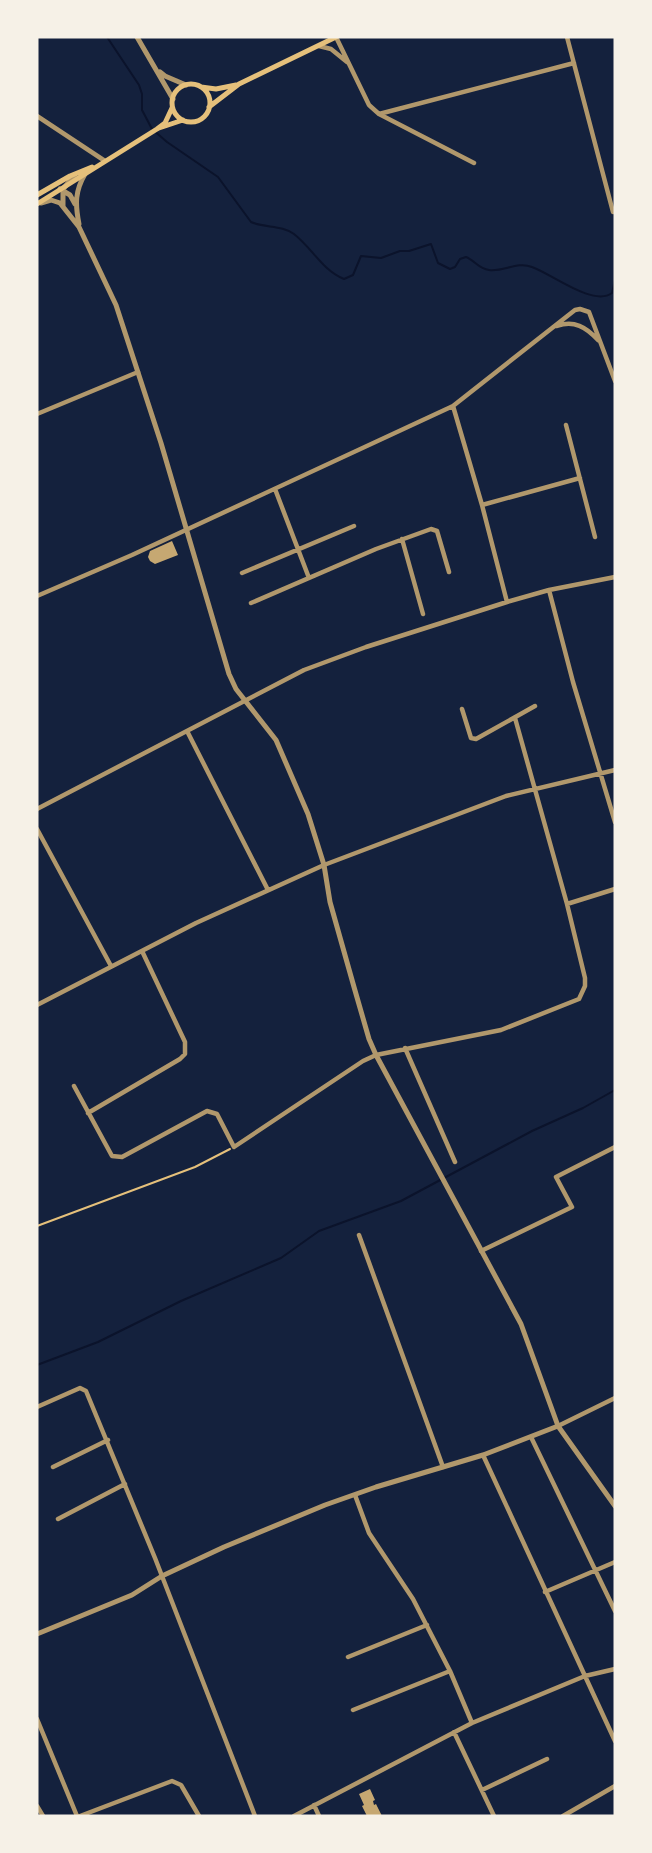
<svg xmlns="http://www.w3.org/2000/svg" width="652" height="1853" font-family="'Sofia Sans Condensed',sans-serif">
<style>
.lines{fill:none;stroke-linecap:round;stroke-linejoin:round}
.stream{stroke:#0b132b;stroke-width:2}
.building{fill:#c6a872}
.path{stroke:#e5c07b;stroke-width:2}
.minor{stroke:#b1986c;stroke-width:4.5}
.tertiary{stroke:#b1986c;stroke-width:5}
.secondary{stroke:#e5c07b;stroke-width:5}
</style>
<rect width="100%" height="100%" fill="#14213d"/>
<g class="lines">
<path class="stream" d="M107 37 139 85 142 94V110L152 129 167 142 218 177 251 222C265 228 282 225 294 234 313 249 322 270 344 279L353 275 361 256 381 258 400 251H409L431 244 438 263 450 269 455 267 460 259 466 257C474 260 479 269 489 270 504 272 517 261 532 267 552 274 593 307 612 293L615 280
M37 1365 98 1342 181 1301 281 1258 319 1231 401 1201 532 1131 583 1108 615 1090"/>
</g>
<path class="building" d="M172 541 178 555 155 564 150 561 148 557 150 551Z
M370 1789 375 1800 373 1801 374 1805 376 1804 382 1816H367L362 1806 364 1805 359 1794Z"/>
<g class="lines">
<path class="path" d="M37 1226 195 1167 230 1149"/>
<path class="minor" d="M336 37 369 105 379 114 474 163
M567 37 613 212
M319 46 331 49 347 62
M379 114 574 63
M37 116 105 161
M557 326C574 320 586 327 598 340
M453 406 482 505 507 602
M37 414 138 372
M566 425 595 537
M275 489 309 578
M482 505 580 478
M402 539 423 614
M242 573 354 526
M549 590 573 682 615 822
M37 596 132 555 453 406 575 310 580 309 589 312 615 381
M251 603 376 549 431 529 437 531 449 572
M462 709 471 738 476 739 535 706
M187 731 268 890
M37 809 304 670 366 647 507 602 549 590 615 577
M37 829 111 966
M567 904 615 889
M37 1005 196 923 324 865 506 796 615 770
M405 1048 455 1162
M74 1086 112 1156 122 1157 207 1111 217 1114 234 1147 363 1061 376 1055 501 1030 579 999 585 986V978L567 904 515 718
M88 1113 180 1059 185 1054V1042L142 951
M359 1235 443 1467
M481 1251 572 1207 556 1177 615 1147
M37 1407 80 1388 86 1391 155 1558 255 1816
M558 1426 615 1398
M531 1437 615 1611
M483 1455 615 1741
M53 1467 108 1440
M355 1495 369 1533 413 1599 450 1671 472 1723
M58 1519 125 1484
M545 1592 615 1562
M348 1657 427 1625
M353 1710 450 1671
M37 1719 77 1816
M454 1732 494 1816
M482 1790 547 1759
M314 1805 319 1816
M37 1806 43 1816
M80 1816 172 1781 181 1785 199 1816
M294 1816 472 1723 585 1676 615 1669
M563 1816 615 1786"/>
<path class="tertiary" d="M137 37 173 99
M160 72 165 76 186 85
M60 189 70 195 75 204
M41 203 51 200 60 203 79 227 116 305 161 443 229 674 236 689 276 740 308 814 324 865 330 902 354 987 369 1039 376 1055 521 1324 558 1426 615 1506
M63 206V189L75 175
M79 224C75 204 75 191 85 174
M37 1634 132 1595 162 1576 224 1547 325 1505 376 1487 483 1455 558 1426"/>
<path class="secondary" d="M172 103a19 19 0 1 1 38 0a19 19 0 1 1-38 0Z
M201 87 216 89 236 85
M209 107 239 84 336 37
M159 128 183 120
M37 195 70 176 92 167
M37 204 157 129 165 123 172 108"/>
</g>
<rect width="652" height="1853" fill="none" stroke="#f6f1e7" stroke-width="77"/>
</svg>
